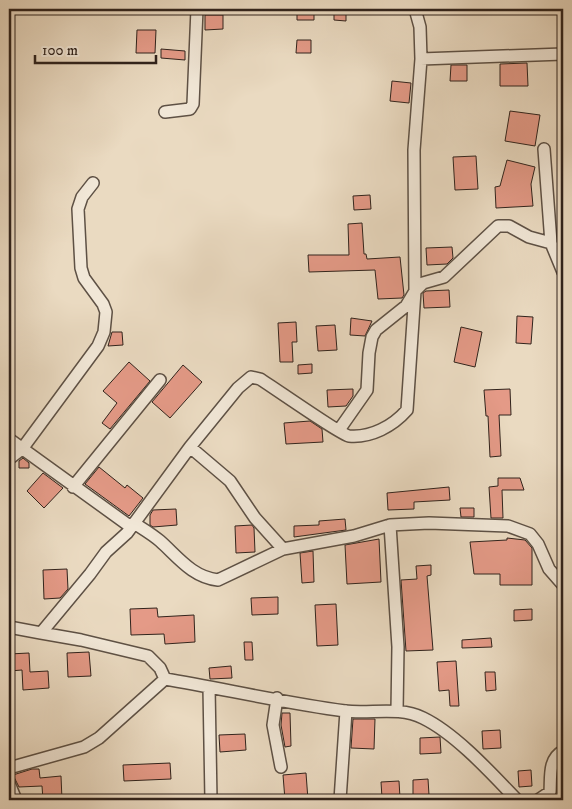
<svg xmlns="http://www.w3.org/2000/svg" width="572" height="809" font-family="'IM FELL DW Pica',serif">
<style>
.building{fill:#e49a87;stroke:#30231c}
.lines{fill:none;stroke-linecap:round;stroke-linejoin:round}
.minor-casing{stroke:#5e5145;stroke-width:14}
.minor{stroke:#f1e7d7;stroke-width:11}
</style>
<rect width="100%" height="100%" fill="#eadac1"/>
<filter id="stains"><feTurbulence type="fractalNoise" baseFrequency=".004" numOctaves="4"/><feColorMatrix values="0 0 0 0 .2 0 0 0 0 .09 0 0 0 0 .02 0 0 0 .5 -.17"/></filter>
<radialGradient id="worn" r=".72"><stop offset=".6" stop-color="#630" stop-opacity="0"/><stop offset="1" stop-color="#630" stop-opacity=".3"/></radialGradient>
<path class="building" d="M297 9H314V20H297Z
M334 9H346V21L334 20Z
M205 15H223V29L205 30Z
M137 30H156L155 53H136Z
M297 40H311V53H296Z
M161 49 185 51V60L161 58Z
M527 63 528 86H500V64Z
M451 65H467V81H450Z
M392 81 411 83 409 103 390 101Z
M510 111 540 115 535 146 505 141Z
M476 156 478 189 455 190 453 157Z
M507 160 535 167 531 184 533 206 496 208 495 187 500 186Z
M370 195 371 209 354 210 353 196Z
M362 223 364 254H366L367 259 400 257 404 295 402 298 378 299 375 270 309 272 308 255H349L348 224Z
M452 247 453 258 447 264 427 265 426 248Z
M449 290 450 307 424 308 423 293 426 291Z
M517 316 533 317 531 344 516 343Z
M351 318 372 321 365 336 350 335Z
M296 322 297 342H292L293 362H280L278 323Z
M335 325 337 350 318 351 316 326Z
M461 327 482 332 475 367 454 362Z
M112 332H122L123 345 108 346Z
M129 362 150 381 110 429 102 423 117 403 103 391Z
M312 364V373L298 374V365Z
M183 365 202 382 170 418 152 402Z
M353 389V396L346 406 328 407 327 390Z
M510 389 511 415H499L501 456 490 457 488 416H486L484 390Z
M310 421 322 429 323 442 286 444 284 423Z
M23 458 29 463V468H19V461Z
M99 467 125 488 127 485 143 498 129 516 85 484Z
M43 473 63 488 44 508 27 491Z
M498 478H520L524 490H502L503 518H491L489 487 498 486Z
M449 487 450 500 414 502V509L388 510 387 493Z
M460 508H474V517H461Z
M176 509 177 525 153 527 150 525V515L153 510Z
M345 519 346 530 294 537V526L319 525V521Z
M252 525 254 528 255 552 236 553 235 526Z
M507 538 525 540 532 548V585H500V574H474L470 542 507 540Z
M379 539 381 582 347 584 345 545Z
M313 551 314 582 302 583 300 553Z
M431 565V575L427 576 433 650 406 651 401 580 417 579 416 566Z
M67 569 68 589 60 598 44 599 43 570Z
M278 597V614L252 615 251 598Z
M336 604 338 645 317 646 315 605Z
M157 608 158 617 194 615 195 642 165 644 164 634 131 635 130 609Z
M532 609V620L514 621V610Z
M491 638 492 647 462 648V640Z
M244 642H252L253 660H245Z
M89 652 91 676 68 677 67 653Z
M29 653 30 672 48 671 49 688 23 690 22 670 9 671V654Z
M456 661 459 706H450L449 690 439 691 437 662Z
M231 666 232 678 210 679 209 668Z
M485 672H495L496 690 486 691Z
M282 713H290L291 746 285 747 281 725Z
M353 719H375L374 749 351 748Z
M500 730 501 748 483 749 482 731Z
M245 734 246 750 220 752 219 735Z
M440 737 441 753 420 754V738Z
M170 763 171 779 124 781 123 765Z
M32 769H39L40 778 61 776 62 800H43L42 786 19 787 13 775Z
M531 770 532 786 519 787 518 771Z
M306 773 308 800H285L283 775Z
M428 779 429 795H413V780Z
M399 781 400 798H382L381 782Z"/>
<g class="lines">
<defs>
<path id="minor" d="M421 59 563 54
M165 112 190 109 193 104 197 9
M544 149 551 243
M339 430 367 390 369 353 372 337 376 330 406 306 415 291 423 283 444 277 498 226H509L529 237 551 243 563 272
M9 439 131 527
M190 447 230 481 255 518 283 549
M9 459 22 449 98 346 104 332 106 312 103 304 84 278 81 268 78 209 82 197 93 183
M73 487 160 380
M134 523C143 529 152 534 160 541 178 557 192 577 218 580L283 549 354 536 390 525 429 523 508 526 530 534 538 544 549 569 563 585
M390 525 398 647 397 711
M9 627 41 633 90 574 106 552 127 533 190 447 238 388 251 377 260 379C273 387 341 435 349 436 371 438 393 426 407 410L415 291 414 150 421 59 420 27 415 9
M41 633 81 640 148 656 160 668 165 679
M209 687 211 800
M277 698 273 725 281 767
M9 768 84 747 99 738 165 679C224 689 285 703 345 711 371 714 399 706 423 718 456 734 492 774 517 800
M9 783 16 800
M340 800 346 711
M538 800 550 792C551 777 548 759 563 751"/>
</defs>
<use href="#minor" class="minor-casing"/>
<use href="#minor" class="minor"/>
</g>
<rect width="572" height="809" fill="none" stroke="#eadac1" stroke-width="30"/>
<rect x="10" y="10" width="552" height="789" fill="none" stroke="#30231c" stroke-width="2.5"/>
<rect x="15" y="15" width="542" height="779" fill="none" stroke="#30231c"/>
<path d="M35 55v8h121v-8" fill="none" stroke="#30231c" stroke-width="2.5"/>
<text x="42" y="55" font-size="15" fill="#30231c" stroke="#f1e7d7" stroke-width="4" paint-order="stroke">100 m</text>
<rect width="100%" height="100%" filter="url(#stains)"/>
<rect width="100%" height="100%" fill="url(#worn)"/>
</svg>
